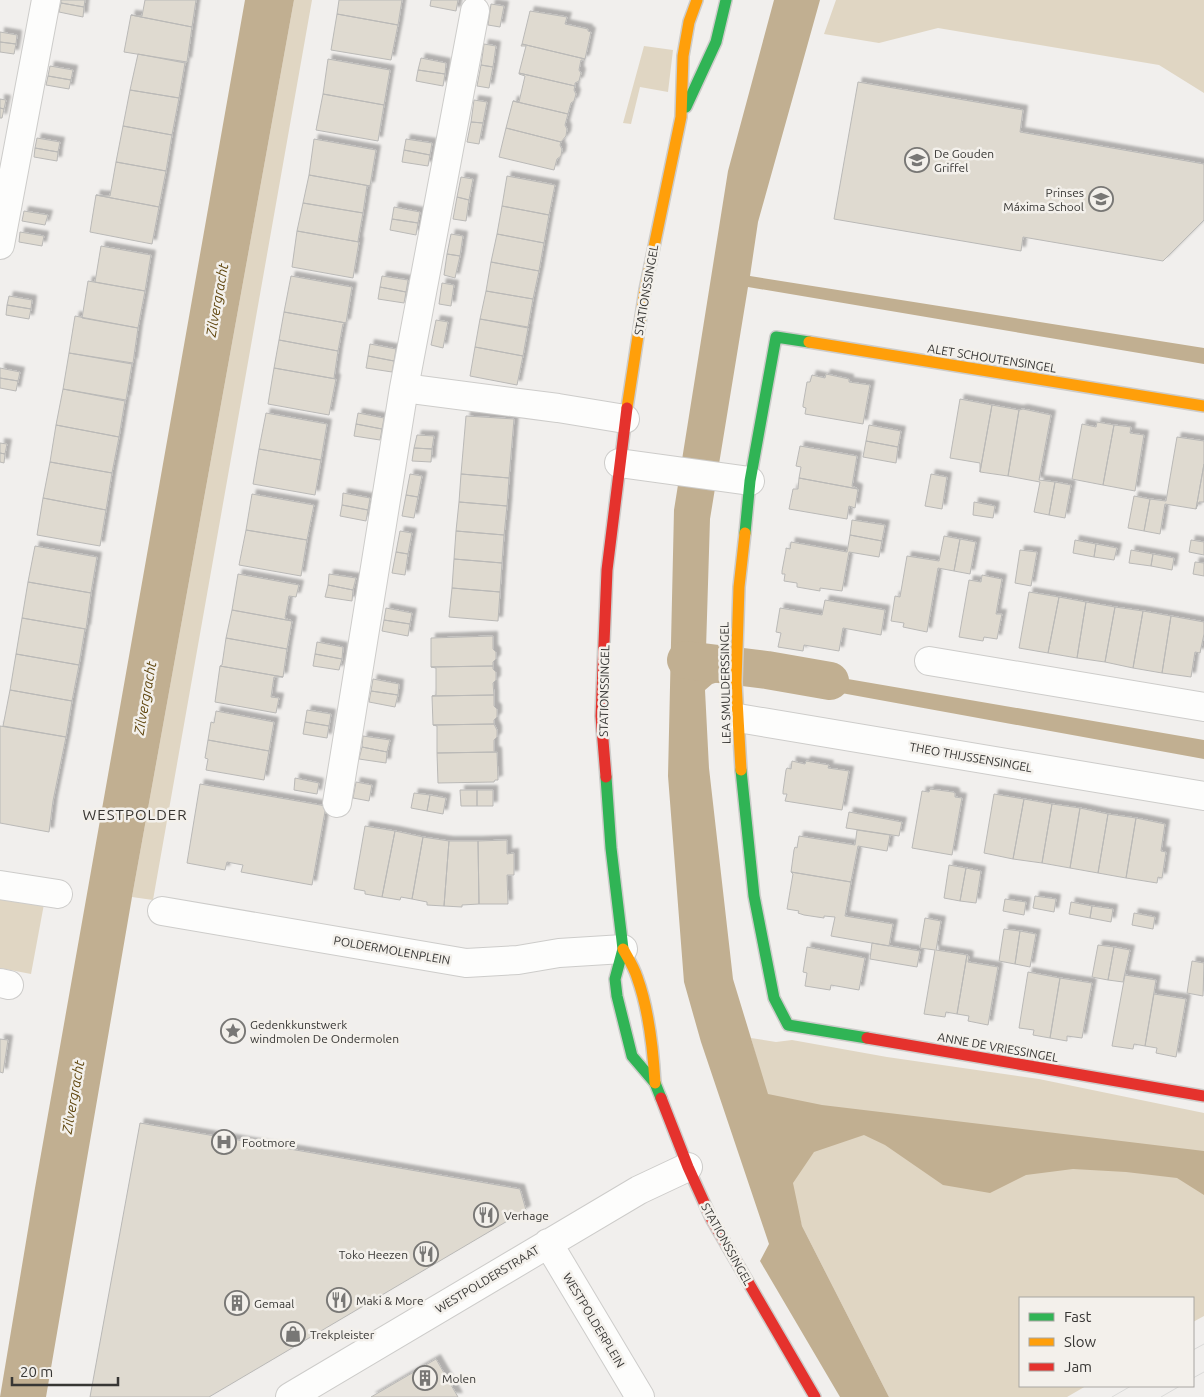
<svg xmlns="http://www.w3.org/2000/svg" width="1204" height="1397" font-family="Ubuntu,sans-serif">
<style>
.green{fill:#e0d6c3}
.water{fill:#c1af91}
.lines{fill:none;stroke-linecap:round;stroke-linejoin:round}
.canal{stroke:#c1af91;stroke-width:38}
.building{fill:#dfdad0;stroke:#bab9b7;filter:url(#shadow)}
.street-casing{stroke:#cdccca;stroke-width:30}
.fast-casing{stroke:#cdccca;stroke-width:14}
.slow-casing{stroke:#cdccca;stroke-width:14}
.jam-casing{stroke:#cdccca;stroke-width:14}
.street{stroke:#fdfdfc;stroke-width:28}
.fast{stroke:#30b455;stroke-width:11}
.slow{stroke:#ff9f0a;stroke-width:11}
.jam{stroke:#e5322d;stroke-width:11}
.tram{stroke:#dadad9;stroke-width:1}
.labels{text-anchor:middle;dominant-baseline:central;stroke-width:5;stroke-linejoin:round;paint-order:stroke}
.poi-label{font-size:12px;fill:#373634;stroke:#f3f0eb;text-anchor:start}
.street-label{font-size:12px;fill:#373634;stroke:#f3f0eb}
.water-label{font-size:14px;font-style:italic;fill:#5d430a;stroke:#f3f0eb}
.quarter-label{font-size:15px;letter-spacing:1px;fill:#373430;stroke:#f3f0eb}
</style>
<defs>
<filter id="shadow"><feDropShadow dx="4.5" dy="-4.5" stdDeviation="1" flood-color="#0004"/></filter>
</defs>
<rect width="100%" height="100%" fill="#f1efed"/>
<path class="green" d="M294 0H312L153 900 132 897Z
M836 0H1204V93L1159 65 938 28 879 43 824 34Z
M644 46 673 50 668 92 640 87 631 124 623 123Z
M0 896 44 904 31 974 0 968Z
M751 1038 776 1042 792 1040 887 1057 1039 1079 1204 1113V1316L1193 1322V1298H1020V1386H1086L1067 1397H889L802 1226Z"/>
<path class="water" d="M245 0H294L132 897 46 1397H0L35 1188Z
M774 0H820L758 222 750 276 1204 348V364L748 287 710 519 706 649 712 654 721 655V681L712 684 705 690 709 768 733 979 768 1094 822 1105 1204 1151V1195L1177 1178 1126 1172 1073 1169 1026 1175 990 1193 943 1185 885 1145 864 1135 814 1152 793 1183 802 1226 889 1397H840L760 1261 769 1244 701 1042 684 982 668 776 674 510 728 171Z
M778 667 1204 740V759L781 682Z"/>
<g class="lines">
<path class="canal" d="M686 660 767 670 830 681"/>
</g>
<path class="building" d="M61 0H85L84 7 61 3Z
M145 0H196L192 27 131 15 142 16Z
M339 0H402L398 25 337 14Z
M431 0H458L456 11 430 6Z
M61 3 84 7 83 17 59 12Z
M491 4 504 6 500 27 488 25Z
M530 11 567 17 565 24 588 29V31L591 32 585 59 522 44Z
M337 14 398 25 391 60 331 50Z
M131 15 192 27 187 62 124 52Z
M0 32 17 35 16 44 0 42Z
M0 42 16 44 14 54 0 52Z
M484 44 496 46 493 67 481 65Z
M522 44 585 59 584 60H581L579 70 581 73 579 81 575 83V86L519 73 526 46H521Z
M138 54 185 63 179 98 130 90Z
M421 58 446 63 445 74 418 70Z
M328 59 390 70 384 105 323 94Z
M481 65 493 67 489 88 477 86Z
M50 66 73 70 71 80 48 76Z
M418 70 445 74 443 86 416 81Z
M519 73 575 86 574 90 576 94 574 101 571 103 568 114 513 101 519 102 525 76 519 74Z
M48 76 71 80 69 89 46 85Z
M858 82 1023 110 1020 132 1204 164V220L1163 261 1023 237 1021 251 834 219Z
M130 90 179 98 172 135 123 126Z
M323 94 384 105 378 141 316 130Z
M0 99 6 100 4 109 0 108Z
M474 100 487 102 483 123 471 122Z
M513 101 568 114 565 125 567 129 566 136 561 142 506 128Z
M0 108 4 109 2 118H0Z
M471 122 483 123 479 144 467 142Z
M123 126 172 135 166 171 116 162Z
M506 128 561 142 560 145 562 149 561 156 557 159 554 170 499 157Z
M37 138 60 142 58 152 35 148Z
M314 139 376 150 370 186 309 175Z
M406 139 432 143 430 155 404 150Z
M35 148 58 152 57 161 34 157Z
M404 150 430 155 428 166 402 162Z
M116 162 166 171 159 207 96 195 110 196Z
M309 175 370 186H367L363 213 303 203Z
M507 176 555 185 549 215 502 206Z
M461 177 473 179 469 200 457 197Z
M96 195 159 207 152 244 90 232Z
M457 197 469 200 466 221 453 219Z
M303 203 363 213 358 241 359 242 297 231Z
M502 206 549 215 544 243 497 234Z
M394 207 420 212 418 223 392 219Z
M24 211 48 215 45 225 22 221Z
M392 219 418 223 416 235 390 230Z
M297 231 359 242 353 278 292 267Z
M20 232 44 236 42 246 19 242Z
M451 234 463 236 460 256 447 254Z
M497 234 544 243 539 271 491 262Z
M101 246 151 255 145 291 95 282Z
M447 254 460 256 455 278 444 275Z
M491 262 539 271 533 299 486 291Z
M291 276 352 287 346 323 284 312Z
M382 276 408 280 406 292 380 287Z
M88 281 145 291 138 328 82 318Z
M442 283 454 285 451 306 439 304Z
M380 287 406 292 404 303 378 299Z
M486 291 533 299 528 327 480 319Z
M9 296 32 300 31 309 7 305Z
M7 305 31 309 29 319 6 315Z
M284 312 346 323 343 324 338 351 279 340Z
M75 316 138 328 133 363 69 353Z
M480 319 528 328 523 356 475 347Z
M436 320 448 322 443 348 431 345Z
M279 340 338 351 334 378 336 379 274 368Z
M370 344 396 349 394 361 368 356Z
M475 347 523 356 517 385 470 376Z
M69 353 132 364 126 400 63 389Z
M368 356 394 361 392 372 366 368Z
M0 368 20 372 18 381 0 378Z
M274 368 336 379 329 415 268 404Z
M826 374 849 379V382L870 385 863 424 805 414 806 408 803 407V405L807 382H810L812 375 825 378Z
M0 378 18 381 16 391 0 388Z
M63 389 125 401 119 437 56 425Z
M960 399 992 405 980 472V463L950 458Z
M992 405 1019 410 1008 476 980 472Z
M1023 409 1051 415 1039 480 1055 482 1049 515 1034 512 1040 482 1008 476 1019 410Z
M266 413 327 424 321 460 259 449Z
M358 413 384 418 382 429 356 424Z
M466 416 514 419 509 478 461 474Z
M1097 422 1114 425 1103 485 1072 479 1082 424 1096 427Z
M356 424 382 429 380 440 354 436Z
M56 425 119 437 112 473 50 462Z
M869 425 901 431 898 447 866 441Z
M1114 425 1131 427 1130 433 1144 435 1135 491 1103 485Z
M417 435 434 436 432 449 414 448Z
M1177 437 1204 441V464L1196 509 1165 504 1160 534 1144 531 1150 499 1166 501Z
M866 441 898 447 896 463 863 457Z
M0 443 7 444 5 454 0 453Z
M800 446 857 456 852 486 858 489 799 478 801 467 796 466Z
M414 448 432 449 431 462 412 461Z
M259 449 321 460 315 495 253 484Z
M0 453 5 454 4 463 0 462Z
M50 462 112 473 106 510 43 498Z
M1204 464V502H1199L1196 509Z
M410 474 422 476 418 497 406 495Z
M461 474 509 478 507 506 459 502Z
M931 474 947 477 942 509 925 506Z
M799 478 858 489 855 508 849 506 847 519 789 509 793 489H798Z
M1055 482 1071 485 1065 518 1049 515Z
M343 493 370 498 368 510 342 505Z
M252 494 314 505 307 540 246 530Z
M406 495 418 497 414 518 402 516Z
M1134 496 1150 499 1144 531 1128 528Z
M43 498 106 510 100 546 37 535Z
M459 502 507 506 504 535 456 531Z
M974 502 995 506 993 518 973 515Z
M342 505 368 510 366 521 340 516Z
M852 520 885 525 882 541 850 535Z
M246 530 307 540 301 576 239 565Z
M400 531 412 533 408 554 396 552Z
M456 531 504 535 502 563 454 559Z
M850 535 882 541 879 557 849 552 842 591 820 588V591L797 587V583L784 581 785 574H782V571L786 550V548L790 549 791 542 847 552Z
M944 536 960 539 954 571 938 568 927 632 903 627 904 623 891 621 895 596 900 597 907 556 939 561Z
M960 539 976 542 970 574 954 571Z
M1075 540 1096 544 1094 557 1073 553Z
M1191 540 1204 542V555L1189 552Z
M1096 544 1117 548 1114 560 1094 557Z
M35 546 97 557 91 593 28 582Z
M1020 550 1037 552 1031 586 1015 583Z
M1131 550 1153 554 1151 566 1129 563Z
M396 552 408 554 405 575 392 573Z
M1153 554 1174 558 1172 570 1151 566Z
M454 559 502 563 500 592 452 588Z
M1195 562 1204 563V576L1193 574Z
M238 574 299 585 296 597 289 596 285 618 292 621 232 610Z
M329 574 356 578 353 590 328 585Z
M982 575 1002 579 996 614H1002L997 639 984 637 983 641 959 637 969 580 981 582Z
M28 582 91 593 86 629 22 618Z
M328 585 353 590 352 601 325 597Z
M452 588 500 592 498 621 449 617Z
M1029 592 1059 597 1048 653 1019 648Z
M1059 597 1086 602 1077 658 1048 653Z
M825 600 885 610 881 635 843 628 839 651 804 645 803 651 778 647 781 633 776 632 780 608 822 615Z
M1086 602 1115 607 1105 662 1077 658Z
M1115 607 1143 611 1133 668 1105 662Z
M386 608 412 613 410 624 384 620Z
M232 610 292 621 287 649 226 638Z
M1143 611 1171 616 1162 673 1133 668Z
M1171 616 1204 622V634L1200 653 1195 652 1191 677 1162 673Z
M22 618 85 629 79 665 16 654Z
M384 620 410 624 408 636 382 631Z
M493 636V649L496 652V659L493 662V666L431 667V638Z
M226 638 287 649 283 677 220 666 222 665Z
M317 642 343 647 342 659 315 654Z
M16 654 79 665 72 701 10 690Z
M315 654 342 659 339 670 313 666Z
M220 666 283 677H274L271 697 279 698 276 713 215 702Z
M493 666V669L496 672V680L493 683 494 695 432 696 436 695V668L431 667Z
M373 679 399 684 398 695 371 691Z
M10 690 72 701 66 737 3 726Z
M371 691 398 695 395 707 369 702Z
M494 695V706L497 709V717L494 720V724L433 725 432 696Z
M307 710 331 714 329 726 305 722Z
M216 711 274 722 269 751 208 740 211 722 214 723Z
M305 722 329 726 327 738 303 734Z
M494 724 497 730V737L494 740V751L497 752 437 753V726L433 725Z
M0 726 66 737 53 801 49 832 0 823Z
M363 736 390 740 387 752 362 747Z
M208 740 269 751 264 780 206 770 208 759 205 758Z
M362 747 387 752 386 763 359 759Z
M497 752 498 780H495L494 782 438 783 437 753Z
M792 761 805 764 806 761 829 765 828 768 849 771 842 810 785 801 787 794H783V791L786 770 787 768 791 769Z
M295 778 319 783 317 794 294 790Z
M356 782 372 785 369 801 353 798Z
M200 784 326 806 312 885 241 872 243 865 227 862 225 870 187 863Z
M930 789 953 792 955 793V797L962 798 952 855 912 848 922 791 929 792Z
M460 790H477V806H461Z
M477 790H493V806H477Z
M414 793 430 795 427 811 411 808Z
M994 794 1024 799 1013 859 984 853Z
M430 795 446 798 443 814 427 811Z
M1024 799 1052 804 1042 863 1013 859Z
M1052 804 1080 808 1070 868 1042 863Z
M1080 808 1108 814 1098 873 1070 868Z
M849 812 902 822 899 836 846 828Z
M1108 814 1136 818 1126 878 1098 873Z
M1136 818 1165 824 1161 851 1166 852 1162 878 1158 877 1157 883 1126 878Z
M365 826 395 831 382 897 365 894V891L354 889Z
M857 830 890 835 887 851 858 846 851 882 791 872 794 850 795 847 797 848 799 836 855 845Z
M395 831 423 837 412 899 401 897 400 900 382 897Z
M423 837 449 841 444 906 427 905V902L412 899Z
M507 840V854L514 853V875H507L508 904H479L478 841Z
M449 841H478L479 904 462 905V907L444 906Z
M949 865 966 868 960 901 944 898Z
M966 868 981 871 976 903 960 901Z
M791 872 851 882 845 916 893 924 889 946 831 936 835 917 824 916V918L804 915 798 913 799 911 787 909 793 874Z
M1035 896 1056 899 1054 912 1033 908Z
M1005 899 1026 902 1024 915 1003 911Z
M1071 902 1092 906 1090 918 1069 914Z
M1092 906 1113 909 1111 922 1090 918Z
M1134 913 1155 917 1153 929 1132 925Z
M925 918 941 921 936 950 967 955 957 1014 946 1012 945 1017 924 1014 935 950 920 948Z
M1004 929 1020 931 1015 964 999 961Z
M1020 931 1036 934 1030 967 1015 964Z
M872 943 920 951 917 967 870 959Z
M1098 945 1114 947 1108 980 1092 977Z
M807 947 865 958 859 990 831 985 830 990 805 986 807 973 803 972Z
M1114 947 1130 950 1123 982 1108 980Z
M967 955 969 956 968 962 998 967 988 1025 968 1021 969 1016 957 1014Z
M1192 961 1204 963 1203 996 1187 993Z
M1028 972 1060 978 1050 1038 1033 1035 1034 1030 1019 1028Z
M1125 975 1156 980 1145 1046 1134 1044 1133 1049 1112 1046Z
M1060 978 1092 983 1082 1038 1067 1036V1041L1050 1038Z
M1154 994 1186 999 1176 1057 1156 1053 1157 1048 1145 1046Z
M0 1039 8 1040 3 1073 0 1072Z
M140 1123 520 1189 526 1210 209 1397H90Z
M436 1359 458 1397H371Z"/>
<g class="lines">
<defs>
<path id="street" d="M0 245 46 0
M404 388 558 408 625 419
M619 463 750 481
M929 661 1204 707
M738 718 1204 796
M337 803 404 388 475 11
M0 885 58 894
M162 911 466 963 518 960 559 953 623 949
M0 983 9 985
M548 1243 640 1397
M290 1397 639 1190 688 1167"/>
<path id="fast" d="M686 107 716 42 726 0
M745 533 750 481 776 337 809 342
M741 770 754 896 774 998 788 1025 867 1038
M606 777 611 848 623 949 615 979 617 996 632 1056 655 1083 661 1098"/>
<path id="slow" d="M809 342 1204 406
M627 408 645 290 681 117 683 56 689 22 697 0
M741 770 736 682 739 587 745 533
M623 949C628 958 634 967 637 977 649 1010 653 1047 655 1083"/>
<path id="jam" d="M606 777 601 716 607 570 627 408
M867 1038 1204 1096
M661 1098 688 1167 712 1220 815 1397"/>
</defs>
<use href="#street" class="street-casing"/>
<use href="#fast" class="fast-casing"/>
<use href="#slow" class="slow-casing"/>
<use href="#jam" class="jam-casing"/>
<use href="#street" class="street"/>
<use href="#fast" class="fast"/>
<use href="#slow" class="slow"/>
<use href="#jam" class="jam"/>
<path class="tram" d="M1193 1350 1204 1344
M1193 1378 1204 1372
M1112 1397 1131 1386
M1161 1397 1180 1386"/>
</g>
<defs>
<symbol id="school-ring" viewBox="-11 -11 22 22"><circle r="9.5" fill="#f3f0eb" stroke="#787775" stroke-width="1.5"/><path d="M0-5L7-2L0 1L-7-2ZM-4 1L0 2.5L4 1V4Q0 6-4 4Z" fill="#787775"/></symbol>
<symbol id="sight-ring" viewBox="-11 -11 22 22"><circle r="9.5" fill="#f3f0eb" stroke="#787775" stroke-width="1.5"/><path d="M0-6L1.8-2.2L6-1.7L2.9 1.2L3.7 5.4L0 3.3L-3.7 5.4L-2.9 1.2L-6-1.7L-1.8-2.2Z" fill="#787775"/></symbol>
<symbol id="hospital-ring" viewBox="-11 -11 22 22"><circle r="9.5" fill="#f3f0eb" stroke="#787775" stroke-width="1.5"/><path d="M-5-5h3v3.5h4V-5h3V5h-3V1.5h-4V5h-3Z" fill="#787775"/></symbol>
<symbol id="restaurant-ring" viewBox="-11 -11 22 22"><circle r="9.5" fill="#f3f0eb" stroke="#787775" stroke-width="1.5"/><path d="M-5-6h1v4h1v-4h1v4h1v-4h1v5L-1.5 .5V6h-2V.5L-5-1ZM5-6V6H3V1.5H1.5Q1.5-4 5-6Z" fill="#787775"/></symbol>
<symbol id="building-ring" viewBox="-11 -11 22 22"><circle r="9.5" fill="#f3f0eb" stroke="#787775" stroke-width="1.5"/><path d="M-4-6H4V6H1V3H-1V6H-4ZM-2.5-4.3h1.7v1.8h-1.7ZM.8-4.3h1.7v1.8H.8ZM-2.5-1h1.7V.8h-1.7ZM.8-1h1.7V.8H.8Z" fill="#787775"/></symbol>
<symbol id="shop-ring" viewBox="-11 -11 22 22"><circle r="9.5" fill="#f3f0eb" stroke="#787775" stroke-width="1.5"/><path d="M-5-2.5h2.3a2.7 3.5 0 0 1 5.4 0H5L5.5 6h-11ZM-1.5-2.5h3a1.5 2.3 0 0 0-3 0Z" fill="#787775"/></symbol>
</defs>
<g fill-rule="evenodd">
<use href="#school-ring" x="903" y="146" width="28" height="28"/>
<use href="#school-ring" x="1087" y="185" width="28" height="28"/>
<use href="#sight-ring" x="219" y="1017" width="28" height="28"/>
<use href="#hospital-ring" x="210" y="1128" width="28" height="28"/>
<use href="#restaurant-ring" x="472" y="1201" width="28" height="28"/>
<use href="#restaurant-ring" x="412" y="1240" width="28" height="28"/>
<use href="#restaurant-ring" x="325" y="1286" width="28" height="28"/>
<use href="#building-ring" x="223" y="1289" width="28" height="28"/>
<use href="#shop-ring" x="279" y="1320" width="28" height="28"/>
<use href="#building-ring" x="411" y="1364" width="28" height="28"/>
</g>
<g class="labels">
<g class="poi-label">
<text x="934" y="153">De Gouden<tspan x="934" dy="14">Griffel</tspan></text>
<text x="1084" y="192" text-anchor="end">Prinses<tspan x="1084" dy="14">Máxima School</tspan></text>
<text x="250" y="1024">Gedenkkunstwerk<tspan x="250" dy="14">windmolen De Ondermolen</tspan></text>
<text x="242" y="1142">Footmore</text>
<text x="504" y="1215">Verhage</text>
<text x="408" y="1254" text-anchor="end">Toko Heezen</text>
<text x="356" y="1300">Maki &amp; More</text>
<text x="254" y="1303">Gemaal</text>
<text x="310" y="1334">Trekpleister</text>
<text x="442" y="1378">Molen</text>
</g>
<g class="street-label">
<text transform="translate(646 290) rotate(-80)">STATIONSSINGEL</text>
<text transform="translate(992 358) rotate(9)">ALET SCHOUTENSINGEL</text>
<text transform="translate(725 683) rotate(-91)">LEA SMULDERSSINGEL</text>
<text transform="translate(604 691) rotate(-89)">STATIONSSINGEL</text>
<text transform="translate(971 757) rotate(10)">THEO THIJSSENSINGEL</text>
<text transform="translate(392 950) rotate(10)">POLDERMOLENPLEIN</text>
<text transform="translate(998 1047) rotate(10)">ANNE DE VRIESSINGEL</text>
<text transform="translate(727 1244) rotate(61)">STATIONSSINGEL</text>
<text transform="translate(487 1279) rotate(-31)">WESTPOLDERSTRAAT</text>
<text transform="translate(594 1320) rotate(59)">WESTPOLDERPLEIN</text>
</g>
<g class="water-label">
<text transform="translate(217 300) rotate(-80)">Zilvergracht</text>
<text transform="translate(145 698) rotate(-80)">Zilvergracht</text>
<text transform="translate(73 1097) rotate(-80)">Zilvergracht</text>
</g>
<g class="quarter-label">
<text x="135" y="814">WESTPOLDER</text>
</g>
</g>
<rect x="1019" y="1297" width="175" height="90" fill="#f3f0eb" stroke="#a8a6a2"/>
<rect x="1029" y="1313" width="25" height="8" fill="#30b455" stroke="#a8a6a2"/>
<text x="1064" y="1322" font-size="15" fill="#373634">Fast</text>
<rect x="1029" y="1338" width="25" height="8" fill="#ff9f0a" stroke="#a8a6a2"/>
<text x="1064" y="1347" font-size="15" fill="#373634">Slow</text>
<rect x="1029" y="1363" width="25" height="8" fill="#e5322d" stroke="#a8a6a2"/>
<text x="1064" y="1372" font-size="15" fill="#373634">Jam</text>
<path d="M12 1377v8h106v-8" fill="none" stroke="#373634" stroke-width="2.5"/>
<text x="20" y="1377" font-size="15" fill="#373634" stroke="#f3f0eb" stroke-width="4" paint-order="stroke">20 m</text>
</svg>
